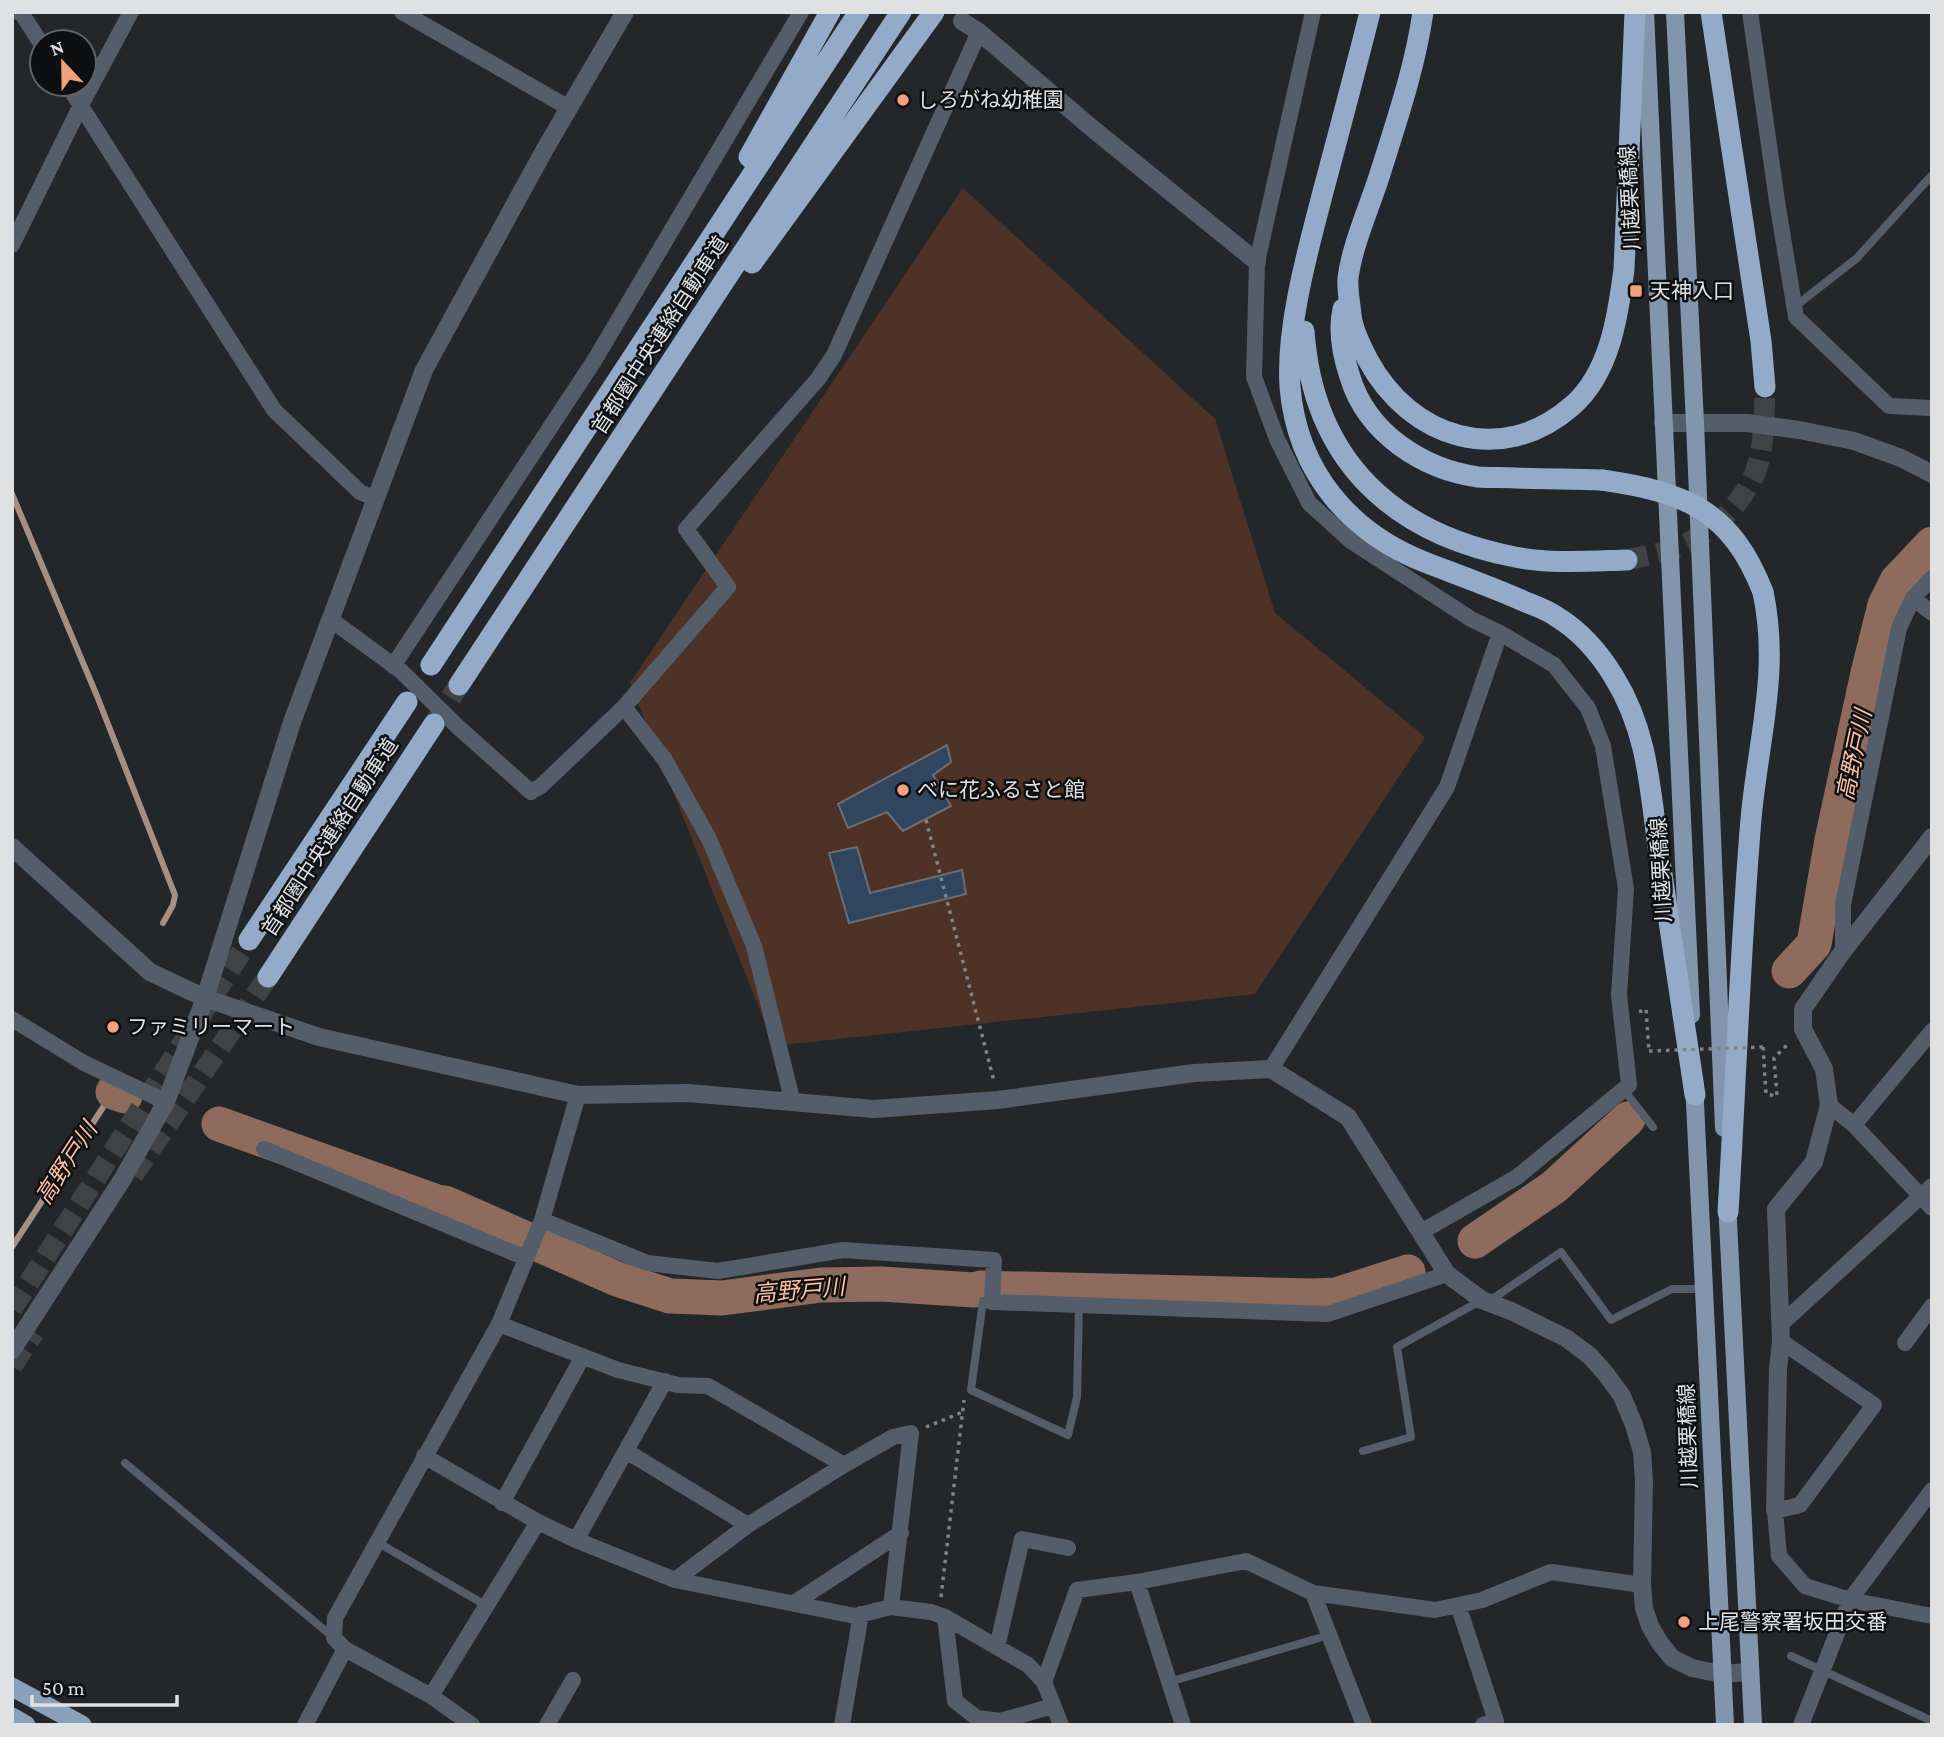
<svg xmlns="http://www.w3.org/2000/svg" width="1944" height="1737" font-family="'Crimson Pro','Noto Sans JP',serif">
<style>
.green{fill:#4e3226}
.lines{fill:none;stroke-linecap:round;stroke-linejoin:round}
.stream{stroke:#a68e84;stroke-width:6}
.river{stroke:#8e6b5c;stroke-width:35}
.building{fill:#30455e;stroke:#6a6e72;stroke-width:2}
.motorway-tunnel{stroke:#404346;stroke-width:21;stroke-dasharray:21 10;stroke-linecap:butt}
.path{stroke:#808385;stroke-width:3.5;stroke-dasharray:3.5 5;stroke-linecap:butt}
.service{stroke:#545e6a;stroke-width:8}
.minor{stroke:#545e6a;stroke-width:16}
.tertiary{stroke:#545e6a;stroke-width:18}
.primary{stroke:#8195ad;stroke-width:18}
.trunk{stroke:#8aa0ba;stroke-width:19}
.motorway{stroke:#93abc8;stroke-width:21}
.path-bridge{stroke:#808385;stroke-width:3.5;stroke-dasharray:3.5 5;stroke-linecap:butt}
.motorway-bridge{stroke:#93abc8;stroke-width:21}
.poi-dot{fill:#f1a17d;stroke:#0e0f11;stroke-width:2.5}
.labels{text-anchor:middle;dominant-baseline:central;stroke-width:5;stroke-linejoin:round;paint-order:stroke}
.poi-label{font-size:21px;fill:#dfe1e3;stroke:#0e0f11;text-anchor:start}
.street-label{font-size:21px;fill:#dfe1e3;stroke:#0e0f11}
.water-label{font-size:23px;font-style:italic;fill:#fec0a5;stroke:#0e0f11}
</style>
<rect width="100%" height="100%" fill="#24272a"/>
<path class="green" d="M963 188 1215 419 1275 613 1425 737 1255 994 774 1046 630 683Z"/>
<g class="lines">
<path class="stream" d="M12 494 97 696 175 895 173 905 163 923
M12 1247 113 1092"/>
<path class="river" d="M1789 971 1814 944 1832 840 1868 673 1885 605 1897 581 1932 544
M113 1092 125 1096
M219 1124 437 1202 445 1203 617 1279 670 1296 722 1298 821 1285 881 1284 974 1290 980 1288 1313 1296 1336 1295 1408 1272
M1475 1241 1554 1187 1628 1119"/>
</g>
<path class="building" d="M947 745 951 762 933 775 951 806 903 831 887 812 848 828 838 804Z
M857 847 870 893 962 870 966 894 849 923 829 853Z"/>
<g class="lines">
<path class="motorway-tunnel" d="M1627 560C1644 556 1663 553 1679 547 1711 534 1742 504 1755 473 1765 447 1764 414 1765 387
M434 724 459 685
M133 1175 268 977
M12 1309 249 940
M12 1366 34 1332"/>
<path class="path" d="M926 820 994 1081
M1639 1012 1646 1009 1649 1051
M1763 1047 1766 1094 1777 1096 1774 1058 1789 1043
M926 1427 963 1412
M941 1597 964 1400"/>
<path class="service" d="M1793 308 1857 258 1932 175
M1623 1089 1653 1127
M992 1302 983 1301 971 1390 1068 1435 1077 1397 1079 1305
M1488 1302 1561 1252 1611 1320 1672 1289H1705
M1363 1451 1411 1437 1397 1347 1482 1300
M125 1463 334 1638
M377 1542 487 1606
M1791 1656 1932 1721
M1169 1682 1329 1635"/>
<path class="minor" d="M18 12 22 14 42 45
M402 12 569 108
M1750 12 1777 201 1796 317 1889 406 1932 408
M67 84 274 410 360 492 376 499
M12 245 81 105 131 12
M1913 598 1932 613
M330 619 401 671 458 727 531 792 541 786 624 707
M393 666 594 361 801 12
M1843 951V905L1899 628 1913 598 1932 578
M12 1019 84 1063 166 1102
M1271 1069 1447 787 1500 633 1471 619 1351 541 1309 503 1277 439 1254 377 1257 262 1313 12
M793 1103 754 946 709 839 665 760 624 707 728 587 686 529 818 379 834 355 979 32
M1829 1105 1854 1125 1932 1208
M1854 1125 1932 1031
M264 1149 526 1258
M542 1220 647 1263 718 1271 843 1250 994 1260 992 1302 1328 1314 1447 1274
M1421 1232 1517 1177 1629 1085 1619 995 1626 889 1603 746 1588 708 1554 665 1500 633
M499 1324 618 1370 678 1385 708 1386 844 1465
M1781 1324 1932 1186
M1781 1341 1874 1405 1800 1505 1775 1511 1779 1556 1805 1586 1850 1600 1932 1616
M1905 1343 1932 1306
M626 1451 748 1525
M424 1456 538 1522 576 1540 675 1580 855 1616 891 1607 931 1612 945 1617 1028 1665 1044 1682 1061 1725
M502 1503 582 1358
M576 1540 665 1381
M675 1580 748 1525 844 1465 893 1437 911 1433 891 1607
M1137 1582 1183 1725
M1313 1593 1435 1610 1482 1600 1551 1572 1642 1585
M794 1603 901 1533
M1458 1605 1496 1721 1483 1725
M945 1617 955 1701 977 1718 1000 1721 1053 1706
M997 1647 1022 1539 1068 1548
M345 1649 431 1696 472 1725
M1044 1682 1077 1590 1137 1582 1246 1561 1313 1593 1364 1725
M431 1696 538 1522
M305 1725 345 1649 334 1638 335 1618 499 1324 542 1220 578 1095
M547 1725 573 1680
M842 1725 861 1614
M1801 1725 1850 1600 1932 1490"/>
<path class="tertiary" d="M962 21 979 32 1093 129 1257 262
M1663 423H1747L1799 430 1854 441 1901 458 1932 474
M12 847 150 972 205 998 319 1037 578 1095 688 1093 874 1109 998 1100 1194 1073 1271 1069 1348 1117 1447 1274 1482 1300 1511 1311 1566 1338 1590 1356 1606 1374 1622 1396 1634 1425 1642 1452 1644 1481 1642 1585 1644 1608 1650 1626 1660 1643 1672 1658 1692 1668 1721 1674 1749 1672
M12 1350 122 1180 166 1102 205 998 292 722 424 370 545 149 625 12
M1775 1511 1778 1369 1781 1341 1776 1209 1814 1162 1829 1105 1824 1069 1803 1029V1009L1843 951 1932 837"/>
<path class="primary" d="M1645 12 1691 1015
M1675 12 1695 423 1724 1128
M1694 1082 1725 1725
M1727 1201 1753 1725"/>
<path class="trunk" d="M12 1687 82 1725
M12 1717 26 1725"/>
<path class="motorway" d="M1370 12C1355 72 1339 132 1323 192 1308 250 1286 327 1290 387 1297 471 1349 533 1427 563 1461 576 1495 588 1528 603 1538 607 1549 611 1557 617 1580 631 1600 654 1614 677 1650 735 1650 795 1660 861 1671 939 1683 1017 1695 1095
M1423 12C1415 68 1396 123 1379 177 1369 208 1352 246 1348 278 1347 289 1350 304 1351 315 1353 331 1361 346 1368 360 1410 438 1501 468 1572 406 1610 373 1618 316 1624 269L1635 12
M1711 12 1761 341 1765 387
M749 157 830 12
M752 263 934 12
M1343 309C1338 331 1343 356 1350 377 1367 433 1422 469 1478 477 1491 478 1504 477 1516 478 1545 479 1573 479 1602 480
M1304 331C1313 459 1391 533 1515 557 1551 564 1590 561 1627 560
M431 665 859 12
M459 685 901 12
M249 940 407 702
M268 977 434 724
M1728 1212C1736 1081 1740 950 1751 819 1758 740 1780 672 1763 592"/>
<path class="path-bridge" d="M1649 1051 1763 1047"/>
<path class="motorway-bridge" d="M1602 480C1685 492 1731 510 1763 592"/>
</g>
<g class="poi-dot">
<circle cx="903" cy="100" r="7"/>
<rect x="1629" y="284" width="14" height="14" rx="3.5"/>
<circle cx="903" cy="790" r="7"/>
<circle cx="113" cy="1027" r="7"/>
<circle cx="1684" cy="1622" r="7"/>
</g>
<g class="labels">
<g class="poi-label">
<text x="917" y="100">しろがね幼稚園</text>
<text x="1650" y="291">天神入口</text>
<text x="917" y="790">べに花ふるさと館</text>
<text x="127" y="1027">ファミリーマート</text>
<text x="1698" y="1622">上尾警察署坂田交番</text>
</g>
<g class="street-label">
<text transform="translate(1630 198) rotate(-93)">川越栗橋線</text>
<text transform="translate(660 335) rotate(-57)">首都圏中央連絡自動車道</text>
<text transform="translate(330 837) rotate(-57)">首都圏中央連絡自動車道</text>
<text transform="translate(1661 870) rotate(-93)">川越栗橋線</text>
<text transform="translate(1688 1436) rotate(-92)">川越栗橋線</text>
</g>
<g class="water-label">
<text transform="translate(1854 755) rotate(-78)">高野戸川</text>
<text transform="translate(66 1163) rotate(-57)">高野戸川</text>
<text transform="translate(799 1290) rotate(-5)">高野戸川</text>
</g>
</g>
<rect width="1944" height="1737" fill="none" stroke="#dfe1e3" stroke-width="28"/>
<g transform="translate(63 63) rotate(338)"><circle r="33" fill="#0e0f11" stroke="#626365" stroke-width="2"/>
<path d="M0-5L12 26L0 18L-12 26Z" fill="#f1a17d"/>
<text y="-10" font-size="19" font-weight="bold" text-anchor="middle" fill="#dfe1e3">N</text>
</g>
<path d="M32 1695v10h145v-10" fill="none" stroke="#dfe1e3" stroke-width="3.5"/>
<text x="42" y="1695" font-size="21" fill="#dfe1e3" stroke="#0e0f11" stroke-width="5" paint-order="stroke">50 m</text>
</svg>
